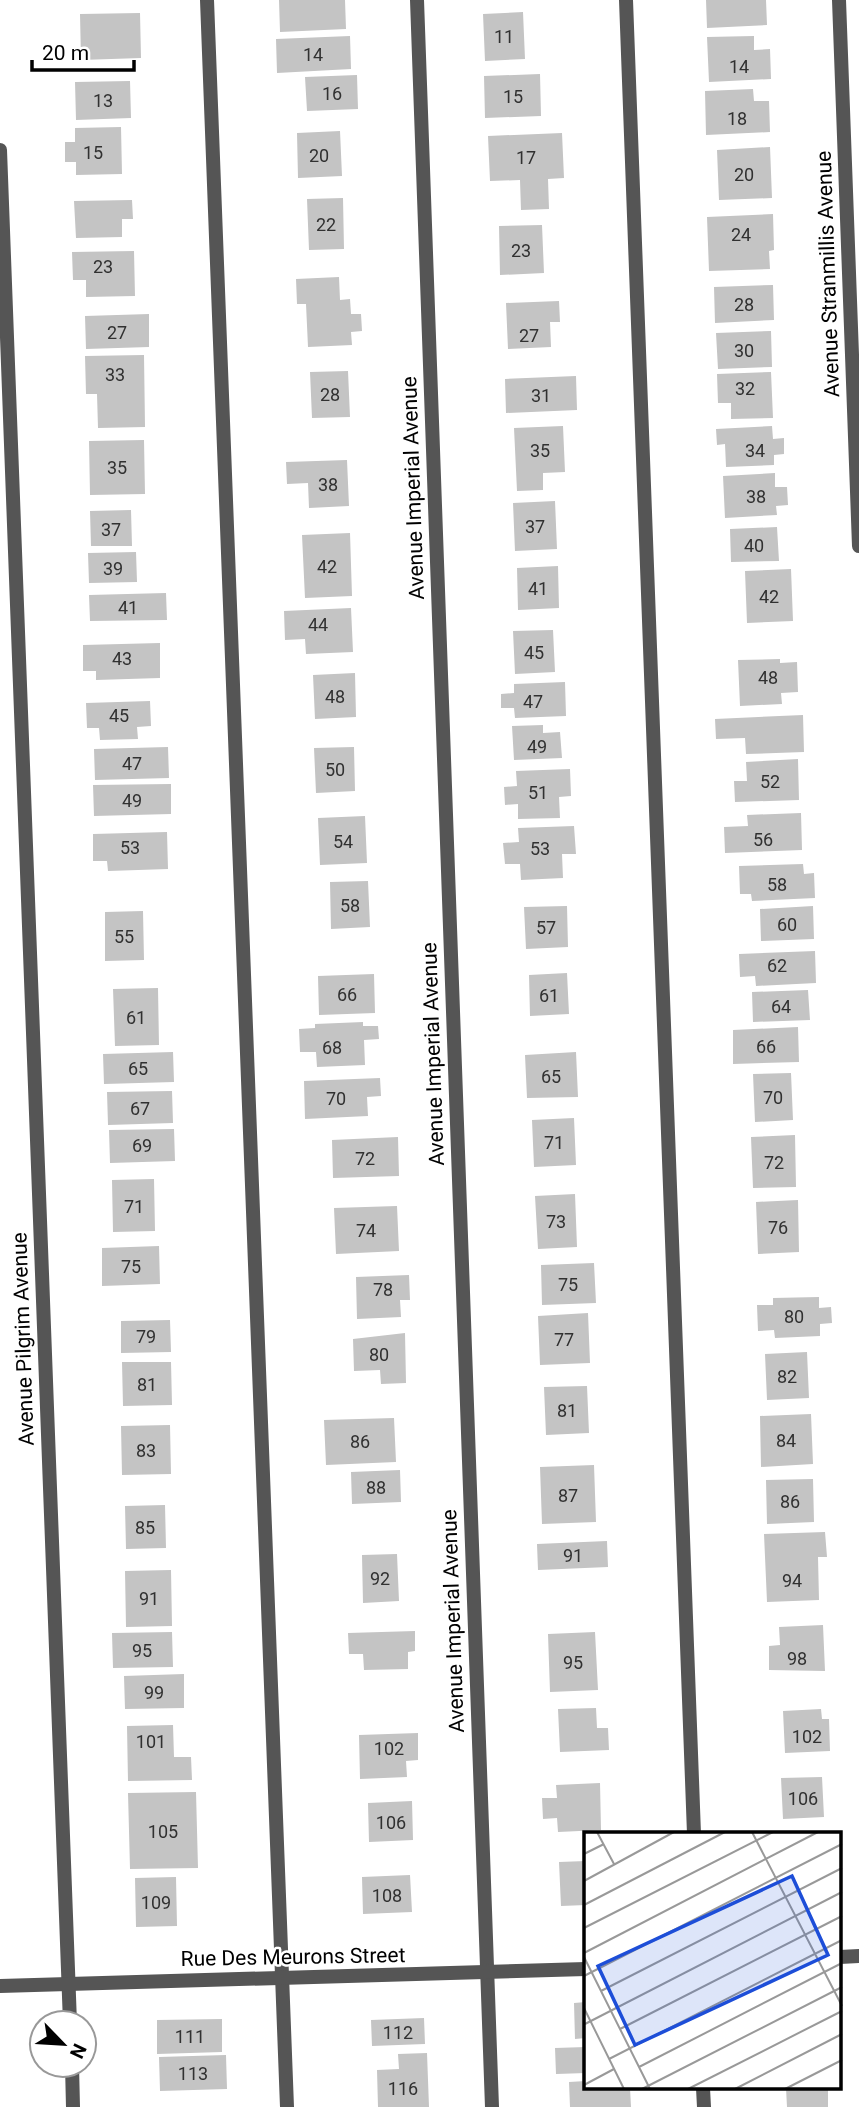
<svg xmlns="http://www.w3.org/2000/svg" width="859" height="2107" font-family="Roboto,sans-serif">
<style>
.building{fill:#c4c4c4}
.lines{fill:none;stroke-linecap:round;stroke-linejoin:round}
.service{stroke:#555;stroke-width:14}
.minor{stroke:#555;stroke-width:14}
.tertiary{stroke:#555;stroke-width:14}
.labels{text-anchor:middle;dominant-baseline:central;stroke-width:5;stroke-linejoin:round;paint-order:stroke}
.number-label{font-size:18px;fill:#313131}
.street-label{font-size:21px;fill:#000;stroke:#fff}
.inset-road{fill:none;stroke:#999;stroke-width:2}
.view{fill:#1d4ed8;fill-opacity:0.15;stroke:#1d4ed8;stroke-width:3.5}
.inset-edge{fill:none;stroke:#000;stroke-width:3.5}
</style>
<rect width="100%" height="100%" fill="#fff"/>
<path class="building" d="M279 0H345L346 29 280 32Z
M706 0H766L767 25 707 28Z
M523 12 525 59 485 61 483 14Z
M140 13 141 58 81 60 80 14Z
M350 36 351 69 277 73 276 39Z
M754 36V50L770 49 771 79 709 82 707 37Z
M540 74 541 116 485 118 484 76Z
M357 75 358 109 307 111 305 77Z
M130 81 131 118 76 120 75 82Z
M753 89 754 101H769L770 132 706 135 705 91Z
M121 127 122 174 76 175V162H65V142H75V128Z
M340 131 342 176 298 178 297 133Z
M562 133 564 178 548 179 549 209 521 210 520 180 490 181 488 136Z
M770 147 772 198 719 200 717 150Z
M343 198 344 249 309 250 307 199Z
M132 200 133 219H122V237L76 238 74 201Z
M773 214 774 250 769 251 770 269 709 271 707 217Z
M542 225 544 273 500 275 499 226Z
M134 251 135 296 86 297V280H73L72 252Z
M339 277 340 300 350 299 351 314H361L362 331 351 332 352 345 308 347 306 304H297L296 279Z
M773 285 774 320 715 323 714 287Z
M559 301 560 322H550L551 347 508 349 506 303Z
M149 314V347L86 349 85 316Z
M771 331 772 367 718 369 716 333Z
M144 355 145 427 98 428 97 394H86L85 356Z
M348 371 350 417 312 418 310 372Z
M771 372 773 418 731 419V403H718L717 374Z
M576 376 577 410 506 413 505 379Z
M563 426 565 472 543 473V490L517 491 514 428Z
M772 426 773 439 784 438V454L774 455V465L726 467 725 444 717 445 716 429Z
M144 440 145 494 90 495 89 441Z
M347 460 349 506 309 508 308 483 287 484 286 462Z
M775 473V487H787L788 505 776 506 777 515 725 518 723 476Z
M555 501 557 549 515 551 513 503Z
M131 510 132 546H91L90 511Z
M777 527 779 561 731 562 730 529Z
M350 533 352 596 305 598 302 535Z
M136 552 137 582 89 583 88 553Z
M558 566 559 608 518 610 517 568Z
M791 569 793 621 747 623 745 571Z
M166 593 167 620 90 621 89 595Z
M351 608 353 652 306 654 305 639 285 640 284 611Z
M553 630 555 672 515 674 513 631Z
M160 643V678L96 680V671H83V645Z
M780 659V663L797 662 798 692 781 693 782 704 740 706 738 660Z
M355 673 356 717 315 719 313 675Z
M565 682 566 716 515 718 514 708H501V694L514 693V684Z
M150 701 151 726 137 727 138 739 100 740 99 728H87L86 703Z
M803 715 804 752 746 754 745 738 716 739 715 719Z
M543 725V733L560 732 562 758 514 760 512 726Z
M168 747 169 778 95 780 94 749Z
M354 747 355 791 316 793 314 748Z
M798 759 799 800 735 802 734 781H747L746 762Z
M570 769 571 796 559 797 560 818 518 819V804L505 805 504 787 517 786 516 771Z
M171 784V814L94 816 93 785Z
M801 813 802 850 725 853 724 827 748 826 747 815Z
M365 816 367 863 320 865 318 818Z
M574 826 576 854H562L563 878 521 880 520 864H505L503 843 519 842 518 828Z
M167 832 168 869 108 871 107 861H93V834Z
M803 864 804 874 814 873 815 898 752 901 751 894H740L739 866Z
M368 881 370 927 331 929 330 882Z
M567 906 568 947 526 949 524 907Z
M813 906 814 939 761 941 760 909Z
M143 911 144 960 105 961V912Z
M815 951 816 983 756 986 755 976 740 977 739 954Z
M567 973 569 1014 530 1016 529 975Z
M374 974 375 1013 319 1015 318 976Z
M158 988 159 1045 115 1046 113 989Z
M808 990 810 1020 753 1022 752 992Z
M363 1022V1026H378L379 1039 364 1040 365 1065 317 1067 316 1052H300L299 1029 315 1028V1024Z
M798 1027 799 1062 733 1064V1030Z
M173 1052 174 1082 104 1084 103 1054Z
M576 1052 578 1097 527 1098 525 1055Z
M791 1073 793 1120 755 1122 753 1074Z
M380 1078 381 1096 367 1097 368 1116 305 1119 304 1081Z
M172 1091 173 1123 108 1125 107 1092Z
M574 1118 576 1165 534 1167 532 1120Z
M174 1129 175 1161 110 1163 109 1130Z
M795 1135 796 1187 753 1188 751 1137Z
M398 1137 399 1176 333 1178 332 1140Z
M154 1179 155 1231 113 1232 112 1180Z
M575 1194 577 1247 538 1249 535 1196Z
M798 1200 799 1252 758 1254 756 1202Z
M397 1206 399 1251 336 1254 334 1208Z
M159 1246 160 1284 102 1286V1248Z
M594 1263 596 1303 542 1305 541 1265Z
M409 1275 410 1300H400L401 1317 357 1319 356 1277Z
M819 1297V1308L831 1307 832 1323 820 1324V1336L775 1338 774 1330 758 1331 757 1305H773V1298Z
M588 1313 590 1363 540 1365 538 1316Z
M170 1320 171 1352 121 1353V1321Z
M405 1333 406 1383 381 1384 380 1370 354 1371 353 1339Z
M807 1352 809 1398 767 1400 765 1354Z
M122 1362H171L172 1405 123 1406Z
M587 1386 589 1433 546 1435 544 1387Z
M811 1414 813 1464 761 1467 760 1416Z
M394 1418 396 1462 326 1465 324 1420Z
M170 1425 171 1474 122 1475 121 1426Z
M594 1465 596 1522 542 1524 540 1467Z
M400 1470 401 1502 352 1504 351 1472Z
M813 1479 814 1522 767 1524 766 1480Z
M165 1505 166 1548 126 1549 125 1506Z
M825 1532 827 1557H818L819 1600 767 1602 764 1534Z
M607 1541 608 1567 538 1570 537 1544Z
M397 1554 399 1601 363 1603 362 1555Z
M171 1570 172 1626 126 1627 125 1571Z
M823 1625 825 1671 769 1670V1646L780 1645 779 1627Z
M415 1631V1651L408 1652V1669L364 1670 363 1654H349L348 1633Z
M172 1632 173 1667 113 1668 112 1633Z
M595 1632 598 1690 550 1692 548 1634Z
M184 1674V1708L125 1709 124 1676Z
M596 1708 597 1728H608L609 1750 560 1752 558 1709Z
M821 1709 822 1719H829L830 1751 785 1753 783 1711Z
M173 1725 174 1757H191L192 1780 128 1781 127 1726Z
M418 1733V1760L406 1761 407 1777 360 1779 359 1735Z
M822 1777 824 1817 783 1819 781 1778Z
M600 1783 601 1830 558 1832 557 1818 543 1819 542 1798H557L556 1785Z
M196 1792 198 1868 130 1869 128 1793Z
M412 1801 413 1840 369 1842 368 1803Z
M586 1861V1905L561 1906 559 1862Z
M410 1875 412 1912 363 1914 362 1877Z
M176 1877 177 1926 136 1927 135 1878Z
M586 2002V2038L575 2039 574 2003Z
M424 2018 425 2044 372 2046 371 2020Z
M222 2019V2052L157 2054V2020Z
M586 2047V2073L556 2074 555 2048Z
M427 2053 429 2107H378L377 2070 399 2069 398 2054Z
M226 2055 227 2089 160 2091 159 2057Z
M586 2081V2088H630L631 2107H570L569 2082Z
M786 2088H828V2107H787Z"/>
<g class="lines">
<path class="service" d="M207 0 287 2107
M626 0 694 1834
M703 2088 704 2107"/>
<path class="minor" d="M417 0 492 2107
M839 0 859 546
M0 150 70 2023
M72 2065 73 2107"/>
<path class="tertiary" d="M840 1957 859 1956
M0 1986 586 1969"/>
</g>
<g class="labels">
<g class="number-label">
<text x="504" y="36">11</text>
<text x="313" y="54">14</text>
<text x="739" y="66">14</text>
<text x="332" y="93">16</text>
<text x="513" y="96">15</text>
<text x="103" y="100">13</text>
<text x="737" y="118">18</text>
<text x="93" y="152">15</text>
<text x="319" y="155">20</text>
<text x="526" y="157">17</text>
<text x="744" y="174">20</text>
<text x="326" y="224">22</text>
<text x="741" y="234">24</text>
<text x="521" y="250">23</text>
<text x="103" y="266">23</text>
<text x="744" y="304">28</text>
<text x="117" y="332">27</text>
<text x="529" y="335">27</text>
<text x="744" y="350">30</text>
<text x="115" y="374">33</text>
<text x="745" y="388">32</text>
<text x="330" y="394">28</text>
<text x="541" y="395">31</text>
<text x="540" y="450">35</text>
<text x="755" y="450">34</text>
<text x="117" y="467">35</text>
<text x="328" y="484">38</text>
<text x="756" y="496">38</text>
<text x="535" y="526">37</text>
<text x="111" y="529">37</text>
<text x="754" y="545">40</text>
<text x="327" y="566">42</text>
<text x="113" y="568">39</text>
<text x="538" y="588">41</text>
<text x="769" y="596">42</text>
<text x="128" y="607">41</text>
<text x="318" y="624">44</text>
<text x="534" y="652">45</text>
<text x="122" y="658">43</text>
<text x="768" y="677">48</text>
<text x="335" y="696">48</text>
<text x="533" y="701">47</text>
<text x="119" y="715">45</text>
<text x="537" y="746">49</text>
<text x="132" y="763">47</text>
<text x="335" y="769">50</text>
<text x="770" y="781">52</text>
<text x="538" y="792">51</text>
<text x="132" y="800">49</text>
<text x="763" y="839">56</text>
<text x="343" y="841">54</text>
<text x="130" y="847">53</text>
<text x="540" y="848">53</text>
<text x="777" y="884">58</text>
<text x="350" y="905">58</text>
<text x="787" y="924">60</text>
<text x="546" y="927">57</text>
<text x="124" y="936">55</text>
<text x="777" y="965">62</text>
<text x="347" y="994">66</text>
<text x="549" y="995">61</text>
<text x="781" y="1006">64</text>
<text x="136" y="1017">61</text>
<text x="766" y="1046">66</text>
<text x="332" y="1047">68</text>
<text x="138" y="1068">65</text>
<text x="551" y="1076">65</text>
<text x="773" y="1097">70</text>
<text x="336" y="1098">70</text>
<text x="140" y="1108">67</text>
<text x="554" y="1142">71</text>
<text x="142" y="1145">69</text>
<text x="365" y="1158">72</text>
<text x="774" y="1162">72</text>
<text x="134" y="1206">71</text>
<text x="556" y="1221">73</text>
<text x="778" y="1227">76</text>
<text x="366" y="1230">74</text>
<text x="131" y="1266">75</text>
<text x="568" y="1284">75</text>
<text x="383" y="1289">78</text>
<text x="794" y="1316">80</text>
<text x="146" y="1336">79</text>
<text x="564" y="1339">77</text>
<text x="379" y="1354">80</text>
<text x="787" y="1376">82</text>
<text x="147" y="1384">81</text>
<text x="567" y="1410">81</text>
<text x="786" y="1440">84</text>
<text x="360" y="1441">86</text>
<text x="146" y="1450">83</text>
<text x="376" y="1487">88</text>
<text x="568" y="1495">87</text>
<text x="790" y="1501">86</text>
<text x="145" y="1527">85</text>
<text x="573" y="1555">91</text>
<text x="380" y="1578">92</text>
<text x="792" y="1580">94</text>
<text x="149" y="1598">91</text>
<text x="142" y="1650">95</text>
<text x="797" y="1658">98</text>
<text x="573" y="1662">95</text>
<text x="154" y="1692">99</text>
<text x="807" y="1736">102</text>
<text x="151" y="1741">101</text>
<text x="389" y="1748">102</text>
<text x="803" y="1798">106</text>
<text x="391" y="1822">106</text>
<text x="163" y="1831">105</text>
<text x="387" y="1895">108</text>
<text x="156" y="1902">109</text>
<text x="398" y="2032">112</text>
<text x="190" y="2036">111</text>
<text x="193" y="2073">113</text>
<text x="403" y="2088">116</text>
</g>
<g class="street-label">
<text transform="translate(828 274) rotate(-92)">Avenue Stranmillis Avenue</text>
<text transform="translate(413 488) rotate(-92)">Avenue Imperial Avenue</text>
<text transform="translate(433 1054) rotate(-92)">Avenue Imperial Avenue</text>
<text transform="translate(23 1339) rotate(-92)">Avenue Pilgrim Avenue</text>
<text transform="translate(453 1621) rotate(-92)">Avenue Imperial Avenue</text>
<text transform="translate(293 1957) rotate(-1)">Rue Des Meurons Street</text>
</g>
</g>
<g transform="translate(584 1832)">
<rect width="257" height="257" fill="#fff"/>
<path class="inset-road" d="M13 0 30 32M168 0 258 174M0 22 20 12M0 49 90 0M0 73 141 0M0 96 189 0M0 121 234 0M0 125 66 257M0 144 258 12M17 159 258 36M0 176 40 257M1 192 258 60M36 197 258 84M25 227 258 108M55 235 258 131M0 253 30 237M58 257 258 155M104 257 258 179M151 257 258 202M201 257 258 228"/>
<path class="view" d="M208 44 244 123 51 213 14 134Z"/>
<rect width="257" height="257" class="inset-edge"/>
</g>
<g transform="translate(63 2044) rotate(115)"><circle r="33" fill="#ffffff" stroke="#999999" stroke-width="2"/>
<path d="M0-5L12 26L0 18L-12 26Z" fill="#000000"/>
<text y="-10" font-size="19" font-weight="bold" text-anchor="middle" fill="#000000">N</text>
</g>
<path d="M32 60v10h102v-10" fill="none" stroke="#000000" stroke-width="3.5"/>
<text x="42" y="60" font-size="21" fill="#000000" stroke="#ffffff" stroke-width="5" paint-order="stroke">20 m</text>
</svg>
